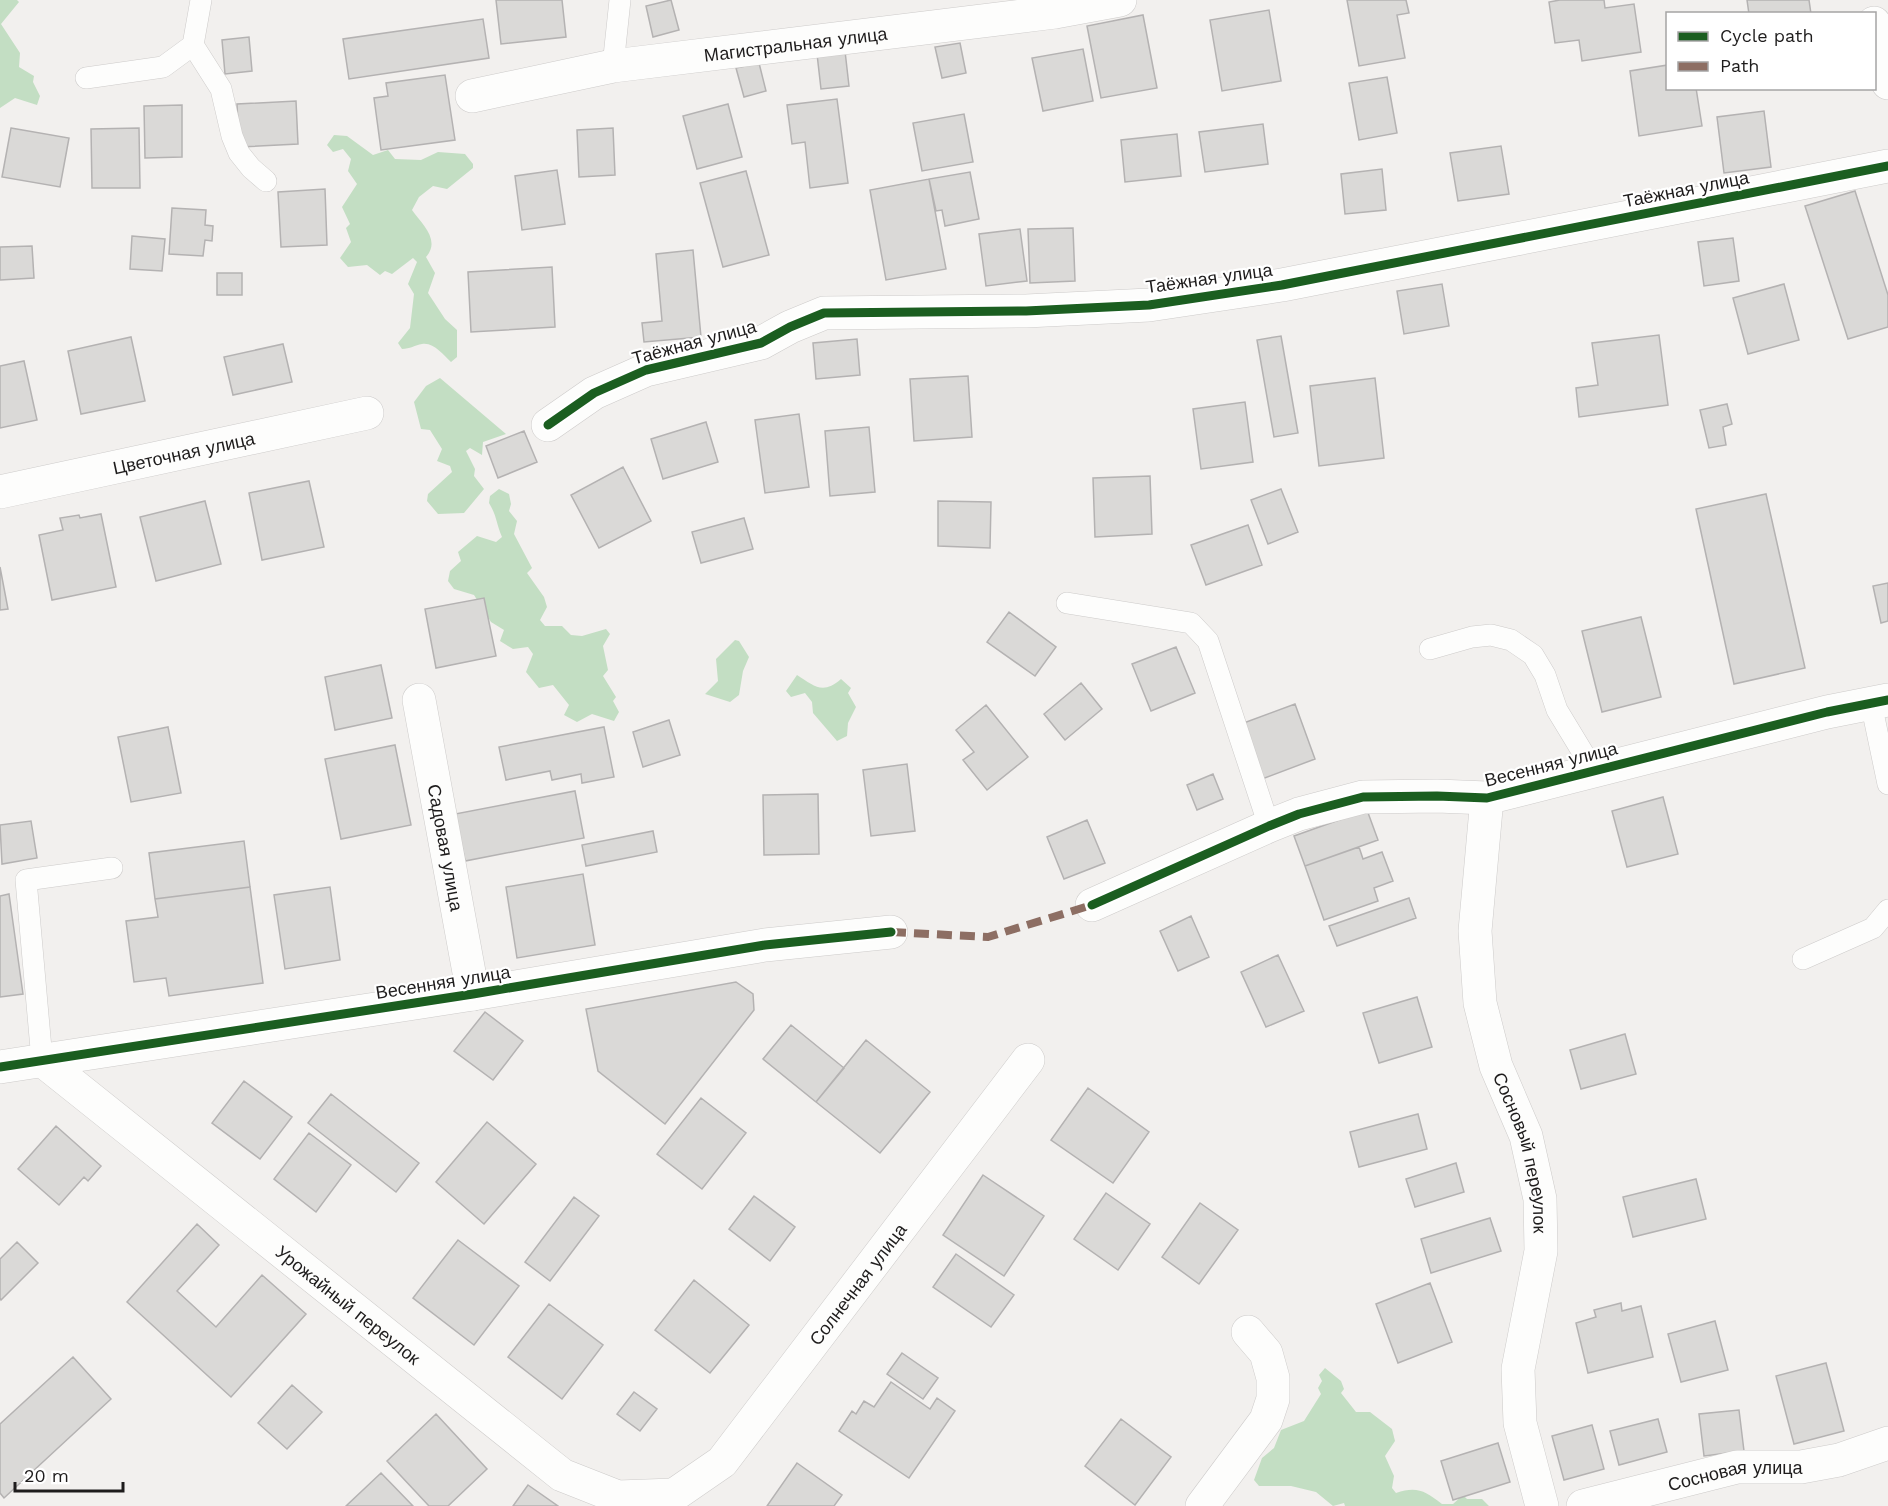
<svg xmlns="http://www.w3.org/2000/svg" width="1888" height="1506" font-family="'Work Sans',sans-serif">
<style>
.green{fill:#c3dec3}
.building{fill:#dad9d7;stroke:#b4b2b2;stroke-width:1.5}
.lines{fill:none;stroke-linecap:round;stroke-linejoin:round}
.lane-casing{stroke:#cdcbca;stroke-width:22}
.street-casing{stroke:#cdcbca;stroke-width:34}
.lane{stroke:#fdfdfc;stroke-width:21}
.street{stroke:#fdfdfc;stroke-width:33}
.quiet{stroke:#8d6e63;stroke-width:8;stroke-dasharray:15 8;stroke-linecap:butt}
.cycleway-casing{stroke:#fff;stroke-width:13}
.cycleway{stroke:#1b5e20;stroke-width:9}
.labels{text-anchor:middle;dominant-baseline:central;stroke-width:4.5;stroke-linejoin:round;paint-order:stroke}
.street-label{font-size:18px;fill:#1e1c1c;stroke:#fff}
</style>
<rect width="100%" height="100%" fill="#f2f0ee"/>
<path class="green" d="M0 0H17L19 2 1 24 20 53 19 67 34 76 33 82 40 96 37 105 15 98 0 108Z
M334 135 347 136 373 155 388 150 395 159 421 160 438 152 465 154 473 164V168L447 189 433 186 419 197 412 210C422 224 441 240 426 257L435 273 428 293 445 319 457 330V357L451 362C443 355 434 342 422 344 415 345 410 349 402 349L398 343 410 328 414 294 408 284 417 262 413 258 392 274 385 271 380 275 367 265 348 267 340 258 351 242 346 228 350 224 342 207 357 184 348 171 351 159 343 149 333 152 327 145Z
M440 378 506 434 483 442 482 455 470 448 466 451 475 469 474 476 484 489 464 513 438 514 427 501 428 494 452 472 450 466 437 461 442 449 430 430 421 429 414 402 426 386Z
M499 489 509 494 511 504 509 511 517 521 514 534 532 568 527 573 544 597 547 607 540 620 545 626H562L571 635 582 636 606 629 610 634 603 646 608 670 603 676 616 697 613 701 619 712 614 721 592 714 577 722 564 715 569 705 553 685 539 688 526 672 533 654 528 647 513 649 500 641 504 630 491 622 474 595 454 589 448 581 450 571 461 561 458 552 477 536 496 542 502 537C496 523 497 516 489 503L490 496Z
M735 640 739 641 749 657 743 671 739 695 730 702 705 694 718 681 716 659Z
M797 675C814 686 823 695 841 679L851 688 848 693 856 707 848 723 847 736 837 741 813 713 812 702 805 693 791 697 786 691Z
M1325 1368 1341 1381 1344 1389 1341 1393 1356 1412H1370L1392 1429 1395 1441 1385 1456 1394 1476 1392 1488 1396 1493C1417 1486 1425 1491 1442 1504H1453L1463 1495 1467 1499H1482L1489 1506H1345L1344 1503 1333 1506 1316 1492 1291 1486H1259L1254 1480 1262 1458 1274 1448 1281 1430 1304 1421 1321 1394 1318 1388 1322 1381 1319 1375Z"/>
<path class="building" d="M496 0H562L566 37 501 44Z
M671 0 679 30 653 37 646 6Z
M1347 0H1406L1409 13 1397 15 1405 58 1359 66Z
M1560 0H1604L1605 8 1634 4 1641 52 1582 61 1579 40 1555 43 1549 2Z
M1747 0H1809L1811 14H1749Z
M1269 10 1281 81 1222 91 1210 20Z
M1143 15 1157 88 1101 98 1087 26Z
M483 19 489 58 349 79 343 39Z
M249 37 252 71 225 74 222 40Z
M960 43 966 73 942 78 935 47Z
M1083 49 1093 101 1043 111 1032 58Z
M845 51 849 86 821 89 817 54Z
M759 63 766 91 744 97 736 68Z
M1668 65V88H1696L1702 126 1639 136 1630 71Z
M445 75 455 140 381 150 374 98 388 96 386 83Z
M1387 77 1397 133 1359 140 1349 83Z
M837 99 848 183 810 188 805 142 792 144 787 105Z
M296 101 298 144 239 147 237 104Z
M728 104 742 157 697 169 683 116Z
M182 105V157L145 158 144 106Z
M1764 111 1771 167 1724 173 1717 117Z
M964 114 973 162 922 171 913 123Z
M1263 124 1268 164 1205 172 1199 132Z
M11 128 69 138 60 187 2 177Z
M139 128 140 188H92L91 129Z
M613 128 615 175 579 177 577 130Z
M1177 134 1181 176 1125 182 1121 140Z
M1501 146 1509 194 1458 201 1450 153Z
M1382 169 1386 210 1345 214 1341 174Z
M557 170 565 224 522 230 515 176Z
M746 171 769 255 723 267 700 183Z
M970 172 979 219 945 226 942 210 936 211 929 179Z
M929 179 946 269 886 280 870 190Z
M325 189 327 245 281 247 278 192Z
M1855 191 1888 295V327L1848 339 1805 206Z
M172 208 206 210 205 225 213 226 212 241 205 240 203 256 169 254Z
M1073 228 1075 281 1030 283 1028 229Z
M1020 229 1027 281 986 286 979 234Z
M132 236 165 239 162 271 130 269Z
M1733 238 1739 281 1704 286 1698 242Z
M32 246 34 278 0 280V247Z
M693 250 701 337 644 342 642 323 662 321 656 254Z
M552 267 555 327 471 332 468 272Z
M217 273H242V295H217Z
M1442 284 1449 326 1404 334 1397 291Z
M1784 284 1799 340 1748 354 1733 298Z
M1659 335 1668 405 1579 417 1576 388 1598 385 1592 343Z
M1281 336 1298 433 1274 437 1257 340Z
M131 337 145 401 81 414 68 351Z
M857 339 860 375 816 379 813 343Z
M283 344 292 382 233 395 224 357Z
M24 361 37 420 0 428V366Z
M968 376 972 437 914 441 910 379Z
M1375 378 1384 458 1319 466 1310 386Z
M1245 402 1253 462 1201 469 1193 409Z
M1727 404 1732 424 1723 427 1726 445 1709 448 1700 410Z
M799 414 809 487 765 493 755 420Z
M706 422 718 462 663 479 651 439Z
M869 427 875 492 830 496 825 431Z
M524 431 537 462 498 478 486 446Z
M623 467 651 521 599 548 571 495Z
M1150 476 1152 534 1095 537 1093 478Z
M309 481 324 547 262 560 249 493Z
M1281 489 1298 532 1268 544 1251 500Z
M1766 494 1805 668 1734 684 1696 509Z
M205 501 221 564 156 581 140 517Z
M938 501 991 502 990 548 938 546Z
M101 514 116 587 52 600 39 535 63 530 60 518 79 515 80 518Z
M744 518 753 549 701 563 692 532Z
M1248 525 1262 565 1206 585 1191 545Z
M0 567 8 609 0 610Z
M1888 583V621L1881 623 1873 586Z
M484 598 496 656 436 668 425 609Z
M1009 612 1056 647 1035 676 987 642Z
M1641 617 1661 697 1602 712 1582 631Z
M1176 647 1195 693 1151 711 1132 664Z
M381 665 392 718 335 730 325 677Z
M1081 683 1102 709 1065 740 1044 714Z
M1295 704 1315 759 1262 779 1241 724Z
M986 705 1028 757 987 790 963 760 974 752 956 730Z
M669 720 680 755 643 767 633 732Z
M168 727 181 793 131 802 118 737Z
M604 727 614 777 582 783 581 774 552 780 550 771 506 780 499 747Z
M395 745 411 825 341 839 325 759Z
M907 764 915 831 871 836 863 770Z
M1213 774 1223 799 1197 810 1187 785Z
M575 791 584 838 465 861 455 814Z
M818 794 819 854 764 855 763 795Z
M1663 797 1678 854 1627 867 1612 811Z
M1367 810 1378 840 1305 866 1294 836Z
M1087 820 1105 863 1064 879 1047 837Z
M31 821 37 858 2 864 0 825Z
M653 831 657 852 586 866 582 845Z
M244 841 250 887 155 899 149 853Z
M1359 847 1363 859 1382 852 1393 881 1374 888 1378 901 1324 920 1305 866Z
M583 874 595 945 517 958 506 887Z
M250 887 263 983 169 996 166 978 134 982 126 921 158 917 155 899Z
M330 887 340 960 285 969 274 895Z
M9 894 23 994 0 997V896Z
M1409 898 1416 918 1337 946 1329 926Z
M1191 916 1209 957 1178 971 1160 931Z
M1278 955 1304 1011 1266 1027 1241 972Z
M736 982 753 994 754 1010 665 1124 598 1071 586 1009Z
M1417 997 1432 1047 1379 1063 1363 1013Z
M485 1012 523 1041 493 1080 454 1051Z
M791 1025 844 1068 816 1102 763 1059Z
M1625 1034 1636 1074 1581 1089 1570 1050Z
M866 1040 930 1092 880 1153 816 1102Z
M244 1081 292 1117 260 1159 212 1123Z
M1088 1088 1149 1132 1113 1183 1051 1140Z
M331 1094 419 1163 396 1192 308 1123Z
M701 1098 746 1133 702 1189 657 1154Z
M1418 1114 1427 1149 1359 1167 1350 1132Z
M487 1122 536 1164 484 1224 436 1182Z
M56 1126 101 1166 88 1181 84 1177 59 1205 18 1169Z
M309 1133 351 1165 316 1212 274 1179Z
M1456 1163 1464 1192 1415 1207 1406 1179Z
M983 1175 1044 1216 1004 1276 943 1235Z
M1696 1179 1706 1219 1633 1237 1623 1197Z
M1106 1193 1150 1224 1118 1270 1074 1239Z
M754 1196 795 1227 770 1261 729 1229Z
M574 1197 599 1216 550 1281 525 1262Z
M1200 1203 1238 1230 1199 1284 1162 1257Z
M1490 1218 1501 1251 1431 1273 1421 1239Z
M197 1224 219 1245 177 1291 216 1327 262 1275 306 1314 231 1397 127 1302Z
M458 1240 519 1286 474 1345 413 1298Z
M17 1242 38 1263 1 1300 0 1298V1259Z
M956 1254 1014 1295 991 1327 933 1287Z
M694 1280 749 1325 710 1373 655 1330Z
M1430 1283 1452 1342 1398 1363 1376 1304Z
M1621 1303 1622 1311 1641 1306 1653 1357 1588 1373 1576 1323 1596 1317 1594 1310Z
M549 1304 603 1345 562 1399 508 1357Z
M1715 1321 1728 1370 1681 1382 1668 1334Z
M902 1353 938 1378 923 1399 887 1374Z
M73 1357 111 1399 4 1498 0 1493V1424Z
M1826 1363 1844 1431 1794 1444 1776 1376Z
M891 1382 930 1409 937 1398 955 1411 909 1478 839 1431 852 1411 856 1414 864 1401 874 1407Z
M292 1385 322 1412 287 1449 258 1423Z
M634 1392 657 1409 640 1431 617 1414Z
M1739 1410 1744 1451 1704 1456 1699 1414Z
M436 1414 487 1469 448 1506H429L387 1461Z
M1121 1419 1171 1457 1135 1505 1085 1466Z
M1658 1419 1667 1452 1619 1465 1610 1431Z
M1592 1425 1604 1469 1564 1480 1552 1436Z
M1498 1443 1510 1482 1453 1500 1441 1461Z
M797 1463 842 1495 834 1506H767Z
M381 1473 413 1506H346Z
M528 1485 558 1506H513Z"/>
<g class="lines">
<defs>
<path id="lane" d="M201 0 193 45 221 89 232 136 239 153 251 168 266 181
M613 66 620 0
M86 78 163 67 193 45
M1067 603 1191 623 1208 641 1269 826
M1430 649 1472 637 1491 635 1511 640 1533 655 1545 675 1557 710 1594 771
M1871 703 1888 784
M1803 959 1873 928 1888 910
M42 1060 26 880 112 868"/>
<g id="street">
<path d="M1874 23 1888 83"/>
<path id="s1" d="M472 96 613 66 1055 12 1120 0"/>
<path d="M548 425 594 393 646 370 761 343 790 327 824 313 1026 311 1149 305 1282 285 1888 166"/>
<path id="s2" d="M0 492 367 413"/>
<path id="s3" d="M419 700 473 994"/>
<path id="s4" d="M1487 798 1475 931 1480 1003 1496 1066 1526 1136 1540 1199 1541 1251 1518 1369 1520 1423 1542 1506"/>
<path d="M1092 905 1269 826 1299 814 1363 797 1437 796 1487 798 1827 712 1888 700"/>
<path id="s5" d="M42 1060 562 1475 618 1497 674 1495"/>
<path d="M0 1067 473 994 765 945 891 932"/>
<path id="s6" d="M674 1495 722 1462 1028 1060"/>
<path d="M1202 1506 1266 1420 1273 1399V1378L1266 1353 1248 1332"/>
<path id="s7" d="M1583 1506 1737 1467H1801L1839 1460 1888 1443"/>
</g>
</defs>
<use href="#lane" class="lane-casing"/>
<use href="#street" class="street-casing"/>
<use href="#lane" class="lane"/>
<use href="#street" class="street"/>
<path class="quiet" d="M891 932 988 937 1092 905"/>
<defs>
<path id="cycleway" d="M548 425 594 393 646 370 761 343 790 327 824 313 1026 311 1149 305 1282 285 1888 166
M1092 905 1269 826 1299 814 1363 797 1437 796 1487 798 1827 712 1888 700
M0 1067 473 994 765 945 891 932"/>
</defs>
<use href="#cycleway" class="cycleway-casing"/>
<use href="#cycleway" class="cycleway"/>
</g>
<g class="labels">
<g class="street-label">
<text stroke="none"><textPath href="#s1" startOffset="328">Магистральная улица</textPath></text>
<text transform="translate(1686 189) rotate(-11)">Таёжная улица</text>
<text transform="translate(1209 278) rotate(-8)">Таёжная улица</text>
<text transform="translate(694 342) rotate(-15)">Таёжная улица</text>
<text stroke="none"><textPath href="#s2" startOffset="188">Цветочная улица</textPath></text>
<text transform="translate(1551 764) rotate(-14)">Весенняя улица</text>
<text stroke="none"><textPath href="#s3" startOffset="150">Садовая улица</textPath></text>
<text transform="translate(443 982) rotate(-9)">Весенняя улица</text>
<text stroke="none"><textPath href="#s4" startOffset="362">Сосновый переулок</textPath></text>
<text stroke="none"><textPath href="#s6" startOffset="282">Солнечная улица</textPath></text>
<text stroke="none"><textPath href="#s5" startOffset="392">Урожайный переулок</textPath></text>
<text stroke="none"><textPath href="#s7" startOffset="156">Сосновая улица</textPath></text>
</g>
</g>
<rect x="1666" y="12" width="210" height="78" fill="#ffffff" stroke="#a5a4a4" stroke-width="1.5"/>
<rect x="1678" y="32" width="30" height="9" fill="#1b5e20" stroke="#a5a4a4" stroke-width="1.5"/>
<text x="1720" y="42" font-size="18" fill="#1e1c1c">Cycle path</text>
<rect x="1678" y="62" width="30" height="9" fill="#8d6e63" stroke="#a5a4a4" stroke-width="1.5"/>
<text x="1720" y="72" font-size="18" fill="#1e1c1c">Path</text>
<path d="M15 1482v9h108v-9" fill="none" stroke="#1e1c1c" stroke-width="3"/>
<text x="24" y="1482" font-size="18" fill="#1e1c1c" stroke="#ffffff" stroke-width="4.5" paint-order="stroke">20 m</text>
</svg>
